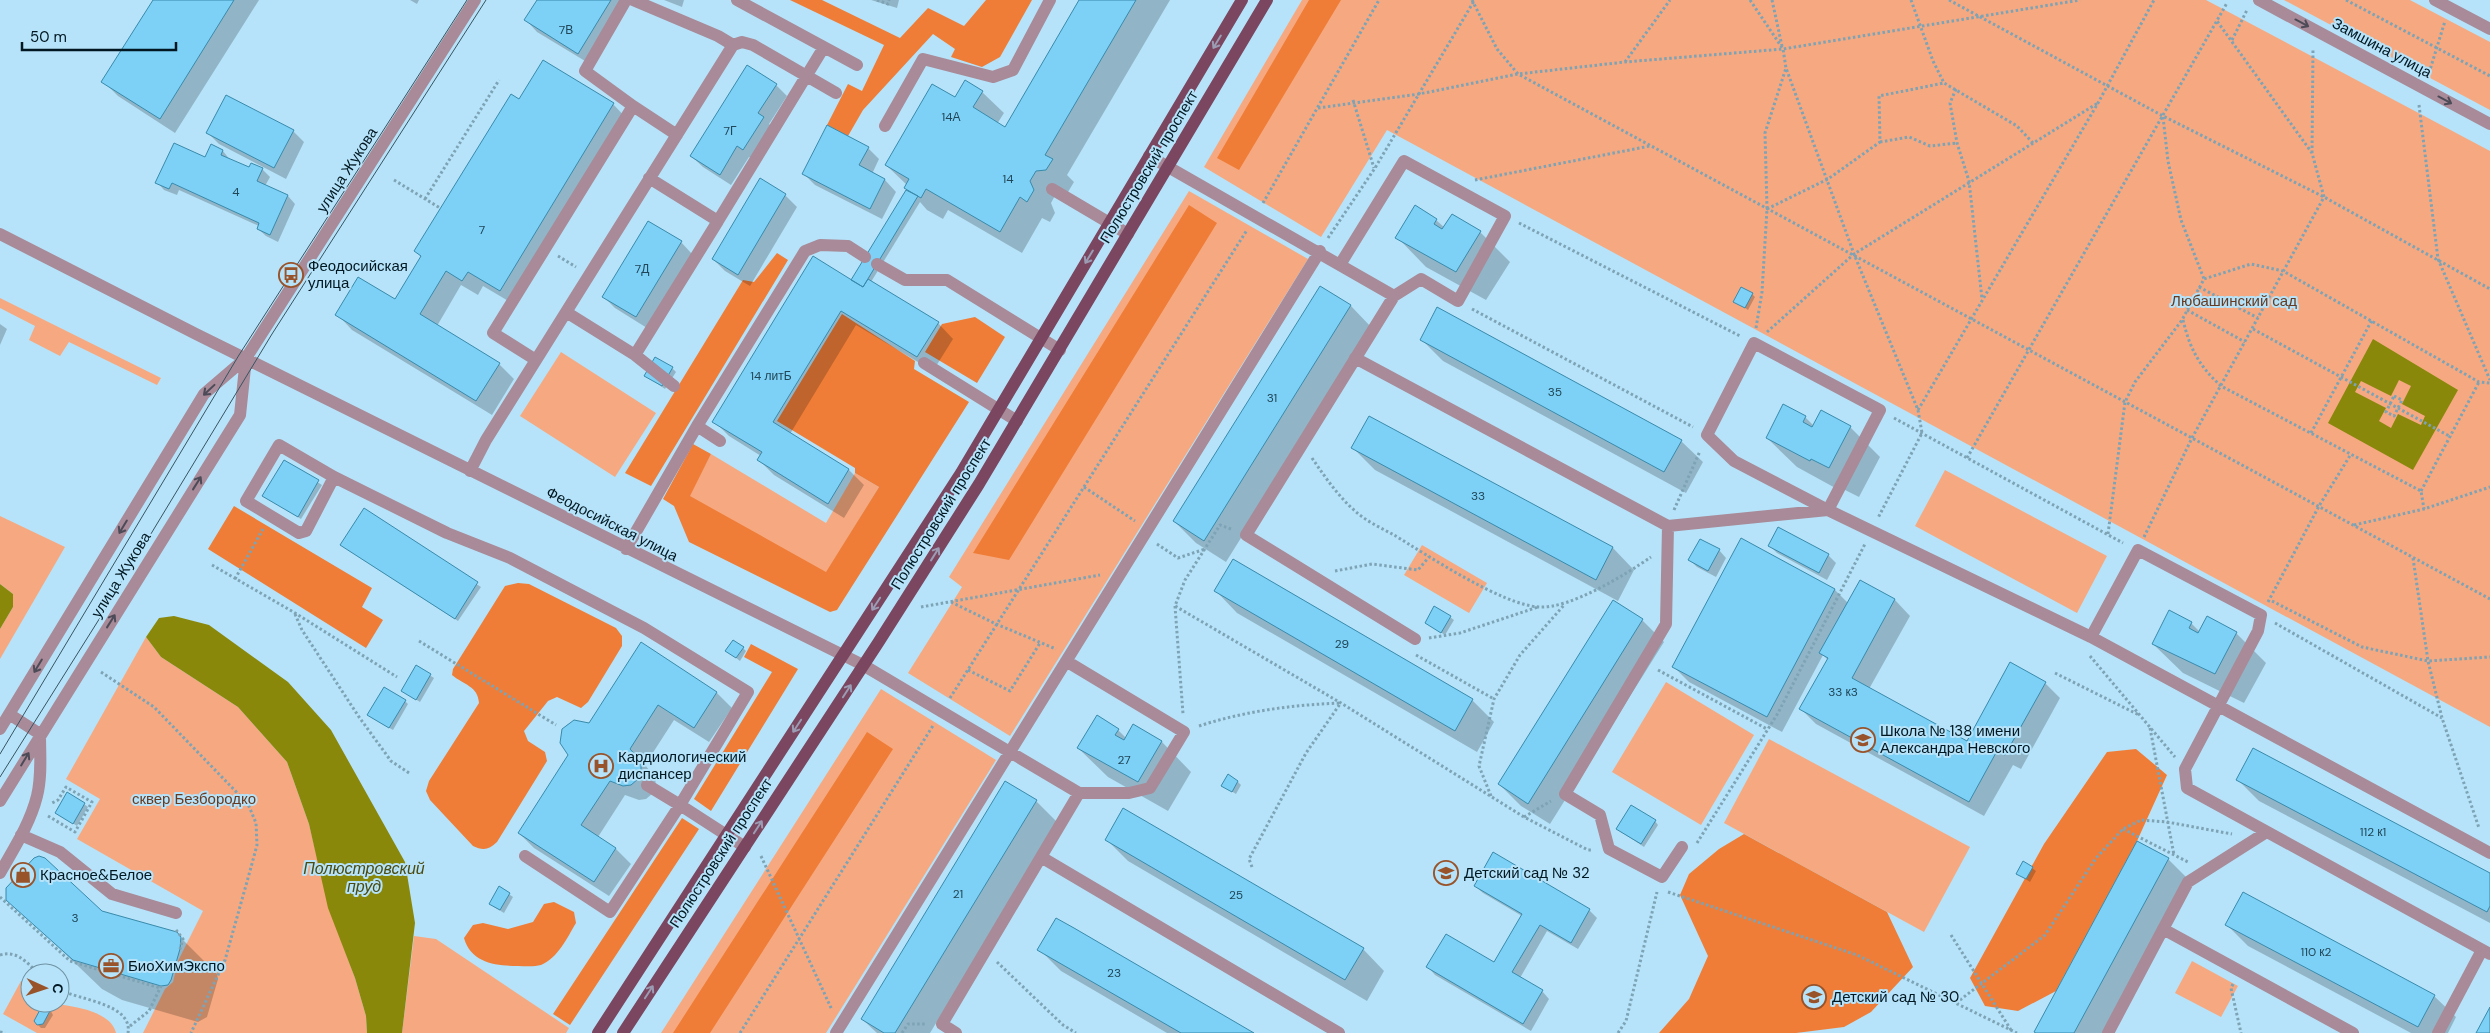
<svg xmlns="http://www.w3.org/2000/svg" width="2490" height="1033" font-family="'DM Sans',sans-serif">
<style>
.green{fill:#f6a980}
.forest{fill:#ef7d37}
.water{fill:#89880b;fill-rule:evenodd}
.shadow{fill:#0003;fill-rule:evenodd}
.building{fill:#7dd0f6;stroke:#398aab}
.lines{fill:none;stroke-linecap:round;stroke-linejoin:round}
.path{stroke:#7da3b5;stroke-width:3;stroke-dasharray:2.5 2.5;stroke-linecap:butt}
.minor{stroke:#a88a98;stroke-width:12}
.major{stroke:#7a4660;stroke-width:12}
.tram{stroke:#375462;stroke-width:1}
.oneway{stroke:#4c4b57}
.oneway2{stroke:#9b9cb4}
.labels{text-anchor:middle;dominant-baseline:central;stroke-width:4;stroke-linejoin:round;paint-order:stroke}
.number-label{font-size:12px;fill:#204657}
.street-label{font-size:15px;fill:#011822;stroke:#b6e3f9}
.poi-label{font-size:15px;fill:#011822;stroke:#b6e3f9;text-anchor:start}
.park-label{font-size:15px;fill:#683a1f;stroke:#b6e3f9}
.water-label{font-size:16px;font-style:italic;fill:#4b4b11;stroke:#b6e3f9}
</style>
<rect width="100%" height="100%" fill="#b6e3f9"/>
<path class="green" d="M1302 0H2206L2490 151V727L1387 130 1321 237 1204 167Z
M2284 0H2410L2490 42V110Z
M1189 191 1308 259 1010 736 908 673 962 587 949 577Z
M0 298 161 378 157 385 69 342 60 356 29 340 35 326 0 308Z
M561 352 656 413 615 477 520 416Z
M711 454 826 523 855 473 879 487 826 573 689 496Z
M1945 470 2107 556 2077 613 1915 526Z
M0 516 65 547 0 659V629L13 607V594L0 584Z
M1422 545 1487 583 1469 613 1404 575Z
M146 637 161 657 238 707 287 762 309 824 329 908 355 978 366 1016 367 1033H143L165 989 173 982 178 961 203 911 77 839 100 799 66 779Z
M1666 682 1754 735 1701 825 1612 772Z
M881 689 996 760 826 1033H661Z
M1769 739 1970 847 1924 932 1724 823Z
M414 936 436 939 569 1028 566 1033H402Z
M2192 961 2238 986 2221 1017 2175 993Z
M21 981 30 986V1003C53 1003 110 1006 116 1033H37L3 1014Z"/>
<path class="forest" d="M790 0H822L900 38 928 8 964 26 986 0H1032L1000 57 982 67 951 57 955 49 933 34 863 110 848 136 827 125 848 84 862 91 884 45Z
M1309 0H1341L1239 170 1217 158Z
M1189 205 1217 223 1009 560 973 553Z
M777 253 788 260 651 486 625 473 743 280 754 282Z
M842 314 915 361 914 369 969 402 837 610 830 612 689 542 674 506 663 499 693 444 711 454 690 496 826 572 879 487 855 473V468L777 421Z
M975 317 1005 337 977 383 925 352 942 324Z
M234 506 372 588 362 607 383 620 366 648 208 549Z
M518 583 529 584 616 628 622 636V646L588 702 581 708 557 697 548 701 524 731 528 741 545 752 547 761 497 842C489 850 483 851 473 846L430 800 426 791 429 781 479 703C478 686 464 685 452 675L453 669 505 586Z
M751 644 798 669 711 811 694 799 772 672 744 657Z
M867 732 893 749 710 1033H673Z
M2136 749 2167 775 2137 841 2056 991 2018 1011 1985 1006 1970 978 2044 844 2107 752Z
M682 818 699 829 570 1025 553 1014Z
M1744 834 1887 912 1913 967 1871 1012 1844 1027 1796 1033H1659L1689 999 1708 956 1680 895 1689 874 1719 849Z
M554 902 574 912 576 923C567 938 558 958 541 965 534 967 525 966 518 966 496 966 471 963 464 938L473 925 483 923 508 929 533 922 544 904Z"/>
<path class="water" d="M2373 339 2458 390 2413 470 2328 423ZM2399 380 2411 386 2402 404 2425 416 2421 425 2398 414 2391 428 2379 421 2386 408 2355 392 2361 381 2391 396Z
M0 584 13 594V607L0 629Z
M174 616 209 625 288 682 331 730 405 862 415 923 402 1033H367L366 1016 355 978 328 908 309 824 287 762 238 707 161 657 146 637 159 618Z"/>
<path class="shadow" d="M154 0H259L175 133 118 96 103 81Z
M410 0H419L417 4Z
M538 0H629L590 64 537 32 526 20Z
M664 0H684L682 7Z
M871 0H899L897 8Z
M1081 0H1170L1067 175 1074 182 1068 192H1057L1051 203 1055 213 1050 222 1042 218 1022 253 948 210 943 219 927 210 920 202 871 282 938 323 953 339 933 371 856 325 790 434 849 470 864 485 844 518 774 475 759 460 761 456 729 436 714 421 852 282 908 190 907 185 886 165 956 99 982 92 1004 113 997 124 1006 128ZM855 281 869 289 867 292Z
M543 62 613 104 628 120 515 305 483 286 478 295 461 285 437 326 499 364 514 379 492 415 352 330 337 314 395 301 421 257 416 251 519 101Z
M776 85 787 96 769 124 774 129 755 160 749 157 731 185 703 167 691 156Z
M293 131 304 142 286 179 219 144 208 133Z
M211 146 223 151 230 160 249 169H262L270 177 265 186 288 196 295 204 278 242 266 236 258 229 259 226 179 190 177 195 164 190 157 182 206 159Z
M868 148 879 159 872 174 885 180 896 192 882 219 815 185 803 173Z
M760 180 785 195 797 207 750 286 725 271 713 259Z
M1436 220 1445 228 1480 232 1510 262 1486 300 1426 267 1397 237Z
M681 242 692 254 647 328 615 308 604 297Z
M1321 287 1351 306 1372 328 1226 562 1196 543 1174 521Z
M1752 294 1755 297 1748 310 1735 301Z
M0 324 7 329 0 345Z
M1422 340 1681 441 1703 462 1686 493 1443 361Z
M672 368 676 372 665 389 646 376Z
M1784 406 1805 417 1814 426 1850 427 1880 457 1859 497 1841 488 1839 490 1797 467 1767 438Z
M1369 417 1613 548 1634 570 1618 601 1375 470 1353 448Z
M284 461 322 485 301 519 264 496Z
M364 510 481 587 458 621 345 548Z
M1778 528 1828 555 1836 563 1827 580 1777 553 1769 545Z
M1741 540 1835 590 1848 603 1860 581 1895 600 1910 616 1869 689 1967 743 2045 683 2060 698 2021 769 2013 765 1984 816 1816 724 1801 709 1828 660 1823 655 1782 732 1689 682 1674 667Z
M1719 550 1726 558 1716 577 1697 567 1690 560Z
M1216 591 1472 700 1494 722 1477 752 1237 613Z
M1613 602 1642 620 1664 642 1550 824 1521 806 1499 784Z
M2170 612 2191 623 2200 632 2236 633 2266 663 2244 703 2183 673 2153 644Z
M1450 617 1454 620 1445 635 1426 623Z
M642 644 717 693 732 708 709 742 674 720 645 765 655 777 656 786 652 794 646 799 639 800 625 795 598 837 616 849 631 864 609 896 534 848 519 833 569 755 563 729 568 724 582 722 589 725Z
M743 648 746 651 740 661 727 651Z
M417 667 434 678 420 702 403 691Z
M405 701 408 704 393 730 372 718Z
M1134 726 1162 742 1191 772 1168 811 1108 777 1078 748 1118 730 1126 738Z
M2237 779 2490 874V923L2259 801Z
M1238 782 1241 785 1236 794 1223 786Z
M1036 801 1058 823 930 1033H877L862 1019Z
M84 804 88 807 77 826 57 813Z
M1655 821 1658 825 1644 847 1617 829Z
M1107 840 1363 949 1384 971 1367 1001 1128 861Z
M2168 859 2190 881 2107 1033H2037Z
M2032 868 2036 871 2030 882 2018 874Z
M1475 886 1589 910 1597 918 1578 949 1547 931 1520 978 1542 991 1549 999 1531 1031 1435 975 1428 967 1494 964 1522 916 1483 893Z
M500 888 513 897 504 913 494 907Z
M8 899 102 912 180 937 217 974 218 979 207 1017 198 1022 122 1000 102 989Z
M2227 925 2434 996 2456 1017 2448 1033H2411L2248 946Z
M1039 949 1252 1033H1167L1061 971Z
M48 1006 53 1015 45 1028H41L38 1025Z"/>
<path class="building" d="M153 0H234L160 119 101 82Z
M537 0H611L578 54 524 20Z
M1079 0H1136L1045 155 1053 159 1046 170 1036 171 1030 181 1034 190 1027 202 1020 197 1000 232 926 189 921 198 904 188 909 179 885 165 932 84 955 97 965 80 983 91 973 107 1005 127Z
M543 60 614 103 500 291 468 272 462 281 446 271 420 314 500 363 476 401 335 315 358 277 395 299 421 256 414 251 511 94 519 99Z
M747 65 777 84 758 113 764 117 743 150 737 146 720 175 690 156Z
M226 95 294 130 274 168 206 133Z
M827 125 869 147 859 165 885 179 870 209 802 174Z
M174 143 205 157 211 144 223 150 221 155 249 167 251 163 263 168 257 181 288 195 270 235 257 229 259 223 172 183 169 189 155 183Z
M760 178 786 194 738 275 712 259Z
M906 190 918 196 863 287 851 280Z
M1415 205 1437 219 1434 224 1442 229 1452 214 1481 231 1456 272 1395 238Z
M648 221 682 241 636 317 602 297Z
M813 256 863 287 868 279 939 322 917 357 841 311 773 422 849 469 828 504 757 460 762 452 712 422Z
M1320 286 1351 305 1204 541 1173 521Z
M1741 287 1753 293 1745 308 1733 302Z
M1437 307 1682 440 1664 472 1420 340Z
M655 357 673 367 662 386 644 376Z
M1783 404 1806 416 1803 422 1812 427 1821 410 1851 426 1829 468 1811 459 1810 461 1766 438Z
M1369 416 1613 547 1596 580 1351 448Z
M284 460 319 480 298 517 262 496Z
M364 508 478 582 455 619 340 545Z
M1778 527 1829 554 1819 573 1768 546Z
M1741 538 1835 589 1767 717 1672 667Z
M1700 539 1720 549 1708 571 1688 560Z
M1233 559 1473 699 1455 731 1214 591Z
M1860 580 1895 599 1852 678 1872 689 1967 741 2010 662 2046 682 2005 755 1997 751 1969 802 1799 709 1828 658 1819 653Z
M1613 600 1643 619 1528 804 1498 784Z
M1434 606 1451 616 1441 633 1425 623Z
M2169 610 2192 622 2189 628 2198 633 2207 616 2237 632 2215 674 2152 644Z
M733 640 744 647 736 658 725 651Z
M641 642 717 692 694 728 658 705 630 749 641 761V771L638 779 631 785 623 786 610 781 581 825 616 848 594 882 518 833 568 755 560 743 562 729 574 720 589 723Z
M416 665 431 674 416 700 401 691Z
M384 687 406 700 389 728 367 715Z
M1097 715 1119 729 1115 735 1124 740 1133 724 1162 741 1138 782 1077 748Z
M2253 748 2490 873V906L2487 912 2236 780Z
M1228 774 1238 781 1232 792 1221 786Z
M1005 781 1037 800 895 1033H884L861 1019Z
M67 792 85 803 73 824 55 813Z
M1631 805 1656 820 1641 844 1616 829Z
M1123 808 1364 948 1345 980 1105 840Z
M2137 841 2169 858 2074 1033H2036L2034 1032Z
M1493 852 1590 909 1571 943 1540 925 1512 972 1543 990 1523 1024 1426 967 1446 934 1494 962 1522 914 1474 886Z
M39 856 45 858 102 911 177 932 181 937 180 949 171 980 168 985 161 986 73 960 6 900V888L34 858Z
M2023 861 2033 867 2026 879 2016 874Z
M499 886 510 893 500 910 489 904Z
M2243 892 2435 995 2418 1027 2225 925Z
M1056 918 1074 928 1254 1033H1181L1037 950Z
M49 1004 51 1009 43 1024 37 1025 34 1021 42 1006Z
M2490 1007V1033H2476Z"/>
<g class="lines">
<path class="path" d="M877 0 888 4 889 0
M1472 0 1497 49 1518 74 2490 599
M1750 0 1783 49 1786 68 1854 254 1918 410 1922 433 1878 518
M1772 0 1782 46
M1911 0 1933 61 1944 83 2017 126 2033 143
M1949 0 2163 116 2324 197 2490 289
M2346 0 2490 76
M2232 40 2247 10
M1625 62 1670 0
M2429 73 2445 21
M1956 89 1950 103 1957 143 1969 181 1982 299
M1353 100 1374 168
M2419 105 2438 259 2490 380
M1318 108 1419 94 1518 74 1625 62 1783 49 2080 0
M2163 117 2168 161 2181 220 2204 279
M1880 142 1909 137 1930 146 1957 143
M2312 153 2313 49
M394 180 440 208
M1475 180 1650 146
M425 199 499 80
M1263 203 1379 0
M1767 209 1828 179 1880 142 1879 96 1944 83
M1519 223 1740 336
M1328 238 1375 168 1474 1
M558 256 576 267
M2199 287 2258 318
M1472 309 1693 427
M2187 310 2245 342
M2183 320C2190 349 2199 366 2221 386L2421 491 2424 509
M1756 328 1762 292 1767 209 1765 133 1786 68
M2253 329 2451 437
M1767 332 1854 254 2098 103
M2394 396 2402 400 2394 416 2386 412Z
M1918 410 2098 103 2154 0
M1894 418 2123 543
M2311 433 2372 320
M1312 458C1325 477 1338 496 1355 511 1366 521 1381 528 1394 535 1427 555 1502 605 1539 607 1570 609 1625 575 1651 557
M1967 458 2227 3
M1084 487 1135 521
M2421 491 2479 382
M1674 510 1700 451
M2354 525 2424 509 2490 487
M1231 529 1220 525 1185 580 1175 606 1341 703 1524 817 1588 850H1592
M2108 534 2125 402 2135 382 2182 320 2204 279 2251 264 2283 271 2479 382 2490 383
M2144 537 2192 438 2324 197 2312 153 2217 21
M1157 544 1178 558 1205 549
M2413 558 2428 661 2442 718 2479 828
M212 565 295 613 397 677
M1335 571 1372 564 1418 570 1429 557
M235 579 263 529
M2272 601 2362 647 2428 661 2490 657
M951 602 996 624 1056 649
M2268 602 2319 506 2351 454
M1175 606 1183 714
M921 607 1100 575
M295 614 302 630 359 717 391 761 409 773
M2275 623 2442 718
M1429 638 1460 633 1538 607
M419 641 556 725
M1416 655 1494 699
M2090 656 2175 757
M968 670 1010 691 1040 643
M1658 670 1767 729
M101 672 154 707 248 804 256 823 257 845 250 871 225 960 191 1033
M2055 673 2139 715
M950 698 1247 230
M1199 726C1245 711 1292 705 1340 703
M2150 728 2174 855
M1491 796 1479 766 1494 699 1520 655 1565 604
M48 816 75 832 92 802 66 787 58 800 52 803
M1524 817 1551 801
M2123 829 2188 862
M1697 843 1778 713 1865 544
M761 856 832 1010
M1252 867 1249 859 1306 753 1340 704
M1668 892 1857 955 2017 1033
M0 897 70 961 160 988
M176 930 183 939 180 949
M1951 935 2011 1030
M0 955C17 950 26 962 38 973
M997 962 1063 1025 1076 1033
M2233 984 2231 988 2241 1033
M60 990C80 1000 133 1004 128 1033
M1956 1003 2045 935 2096 858 2123 829 2141 820 2167 822 2232 834
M130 1026 149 1011 161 986
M0 1032 5 1033
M740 1033 934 724
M902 1033 908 1024H926
M1618 1033 1626 1021 1657 892"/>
<path class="minor" d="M626 0 585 71 633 106
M633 0 718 36 733 45
M737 0 857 65
M2259 0 2490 124
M2435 0 2490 29
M885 126 923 59 993 77 1013 70 1050 0
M1149 156 1394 296 1246 535 1415 639
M1052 189 1128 234
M718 221 824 47
M0 234 196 334 863 665 1079 793H1129L1150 788 1184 732 1066 661
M1341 263 1404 161 1505 216 1458 301 1421 279 1394 296
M877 264 905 280H947L1060 350
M566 312 635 355 674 386
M635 355 718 221 649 178
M1355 358 1668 526 1828 510
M536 360 493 333 633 106 677 135
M924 363 1017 421
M697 426 720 441
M470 471 486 440 733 45 742 42 753 45 836 93
M334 477 306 531 299 533 246 501 279 445 334 477 447 533 510 558 644 628 748 692 680 805 745 847
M1828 510 1880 410 1754 343 1707 435 1734 461 1828 510 2091 637 2490 853
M1668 526 1666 624 1565 794 1600 815 1609 849 1662 877 1682 847
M626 549 697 426 805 251 820 245 848 246 865 257
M2091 637 2138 550 2261 615 2258 631 2185 769 2187 788 2490 954
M0 729 204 394 246 358 475 0
M1079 793 1041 857 1339 1033
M0 801 240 415 246 358
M21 835 60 852 112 894 176 913
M525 856 610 912 680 805 647 785
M0 873C14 848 30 824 37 796 42 776 40 755 40 734L9 714
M2163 929 2353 1033
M836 1033 1320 251
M956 1033 942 1024 1041 857
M2108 1033 2188 882 2265 833
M2438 1033 2482 950"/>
<path class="major" d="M598 1033 961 473 1242 0
M623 1033 878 643 979 484 1267 0"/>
<path class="tram" d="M0 754 239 355 467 0
M0 777 103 613 272 334 486 0"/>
</g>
<defs><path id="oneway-shaft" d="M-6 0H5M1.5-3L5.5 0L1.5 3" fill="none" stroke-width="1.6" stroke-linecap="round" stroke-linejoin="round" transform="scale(1.25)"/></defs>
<g class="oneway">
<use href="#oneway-shaft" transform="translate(2302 23) rotate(28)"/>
<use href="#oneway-shaft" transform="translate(2445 100) rotate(28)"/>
<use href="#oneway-shaft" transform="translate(209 390) rotate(137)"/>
<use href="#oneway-shaft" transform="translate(197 483) rotate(-58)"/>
<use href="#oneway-shaft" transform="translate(123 527) rotate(121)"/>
<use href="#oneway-shaft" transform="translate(111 621) rotate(-58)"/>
<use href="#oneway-shaft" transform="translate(38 666) rotate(121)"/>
<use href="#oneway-shaft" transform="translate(25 759) rotate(-59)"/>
</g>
<g class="oneway2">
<use href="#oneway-shaft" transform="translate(1217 42) rotate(121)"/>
<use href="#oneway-shaft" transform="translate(1089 257) rotate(121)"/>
<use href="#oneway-shaft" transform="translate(935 554) rotate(-58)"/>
<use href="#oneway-shaft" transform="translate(876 604) rotate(123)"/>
<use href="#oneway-shaft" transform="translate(847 691) rotate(-57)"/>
<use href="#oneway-shaft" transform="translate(797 726) rotate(123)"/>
<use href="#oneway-shaft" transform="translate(758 827) rotate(-57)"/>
<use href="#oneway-shaft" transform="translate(649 992) rotate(-57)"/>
</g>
<defs>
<symbol id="bus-ring" viewBox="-11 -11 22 22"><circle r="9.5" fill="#b6e3f9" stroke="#99532a" stroke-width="1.5"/><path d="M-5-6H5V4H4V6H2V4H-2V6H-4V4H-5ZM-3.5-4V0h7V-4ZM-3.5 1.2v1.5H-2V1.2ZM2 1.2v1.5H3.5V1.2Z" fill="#99532a"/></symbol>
<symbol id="school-ring" viewBox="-11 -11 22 22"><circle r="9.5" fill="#b6e3f9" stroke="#99532a" stroke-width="1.5"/><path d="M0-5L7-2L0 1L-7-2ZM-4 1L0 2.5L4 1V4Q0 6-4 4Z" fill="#99532a"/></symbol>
<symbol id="hospital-ring" viewBox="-11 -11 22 22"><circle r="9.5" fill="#b6e3f9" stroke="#99532a" stroke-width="1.5"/><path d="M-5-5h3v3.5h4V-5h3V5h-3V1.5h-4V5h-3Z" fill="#99532a"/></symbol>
<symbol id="shop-ring" viewBox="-11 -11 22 22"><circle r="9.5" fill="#b6e3f9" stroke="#99532a" stroke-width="1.5"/><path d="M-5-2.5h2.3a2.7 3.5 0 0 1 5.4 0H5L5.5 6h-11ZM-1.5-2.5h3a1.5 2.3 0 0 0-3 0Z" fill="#99532a"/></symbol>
<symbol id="office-ring" viewBox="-11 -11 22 22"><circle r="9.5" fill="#b6e3f9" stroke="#99532a" stroke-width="1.5"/><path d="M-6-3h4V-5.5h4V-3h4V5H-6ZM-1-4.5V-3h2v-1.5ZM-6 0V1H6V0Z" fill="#99532a"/></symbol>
</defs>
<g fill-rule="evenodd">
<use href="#bus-ring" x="277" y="261" width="28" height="28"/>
<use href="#school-ring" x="1849" y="726" width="28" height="28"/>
<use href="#hospital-ring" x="587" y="752" width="28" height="28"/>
<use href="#school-ring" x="1432" y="859" width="28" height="28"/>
<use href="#shop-ring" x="9" y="861" width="28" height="28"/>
<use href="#office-ring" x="97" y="952" width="28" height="28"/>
<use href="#school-ring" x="1800" y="983" width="28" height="28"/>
</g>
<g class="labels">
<g class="number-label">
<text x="566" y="30">7В</text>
<text x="951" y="117">14А</text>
<text x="730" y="131">7Г</text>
<text x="1008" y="179">14</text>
<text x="236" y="192">4</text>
<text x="482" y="230">7</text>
<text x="642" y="269">7Д</text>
<text x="771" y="376">14 литБ</text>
<text x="1555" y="392">35</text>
<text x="1272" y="398">31</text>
<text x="1478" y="496">33</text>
<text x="1342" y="644">29</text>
<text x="1843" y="692">33 к3</text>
<text x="1124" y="760">27</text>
<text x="2373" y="832">112 к1</text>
<text x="958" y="894">21</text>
<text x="1236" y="895">25</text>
<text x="75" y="918">3</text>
<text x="2316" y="952">110 к2</text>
<text x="1114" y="973">23</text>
</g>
<g class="street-label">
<text transform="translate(2382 48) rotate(28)">Замшина улица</text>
<text transform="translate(1149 167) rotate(-59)">Полюстровский проспект</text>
<text transform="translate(347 170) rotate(-57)">улица Жукова</text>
<text transform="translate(941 514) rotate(-58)">Полюстровский проспект</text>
<text transform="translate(612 524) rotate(27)">Феодосийская улица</text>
<text transform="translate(121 575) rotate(-58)">улица Жукова</text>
<text transform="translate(721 853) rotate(-57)">Полюстровский проспект</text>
</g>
<g class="poi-label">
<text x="308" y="266">Феодосийская<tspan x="308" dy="17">улица</tspan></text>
<text x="1880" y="731">Школа № 138 имени<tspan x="1880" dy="17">Александра Невского</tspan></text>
<text x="618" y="757">Кардиологический<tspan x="618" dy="17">диспансер</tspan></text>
<text x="1464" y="873">Детский сад № 32</text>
<text x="40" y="875">Красное&amp;Белое</text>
<text x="128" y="966">БиоХимЭкспо</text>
<text x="1832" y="997">Детский сад № 30</text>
</g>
<g class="park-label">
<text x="2234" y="301">Любашинский сад</text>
<text x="194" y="799">сквер Безбородко</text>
</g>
<g class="water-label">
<text x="364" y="868">Полюстровский<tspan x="364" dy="18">пруд</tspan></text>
</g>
</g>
<g transform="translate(45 988) rotate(93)"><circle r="24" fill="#b6e3f9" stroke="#6e92a3"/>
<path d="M0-4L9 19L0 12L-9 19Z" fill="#99532a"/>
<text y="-8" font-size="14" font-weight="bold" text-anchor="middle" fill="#011822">С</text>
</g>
<path d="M22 42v8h154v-8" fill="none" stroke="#011822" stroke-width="2.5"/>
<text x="30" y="42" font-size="15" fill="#011822" stroke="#b6e3f9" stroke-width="4" paint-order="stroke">50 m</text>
</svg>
